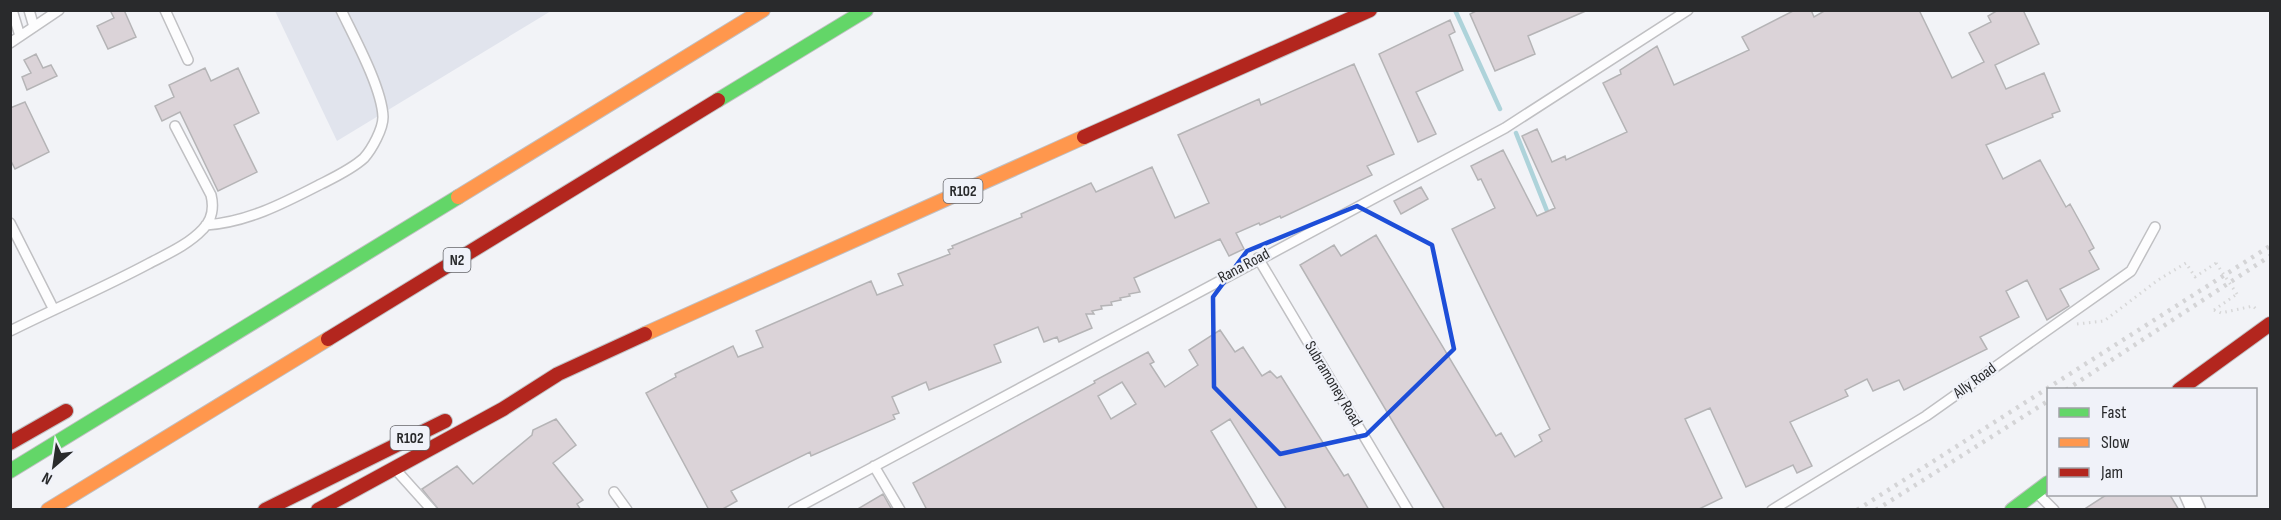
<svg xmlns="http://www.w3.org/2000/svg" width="2281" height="520" font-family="'Sofia Sans Condensed',sans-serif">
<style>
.built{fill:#e1e4ed}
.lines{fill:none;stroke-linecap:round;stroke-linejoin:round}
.stream{stroke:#aed3da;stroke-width:4.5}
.building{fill:#dbd3d8;stroke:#b5b4b6;stroke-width:1.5;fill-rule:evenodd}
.lane-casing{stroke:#c0c0c3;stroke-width:12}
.street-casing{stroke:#c0c0c3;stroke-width:21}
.fast-casing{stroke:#c0c0c3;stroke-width:16}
.slow-casing{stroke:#c0c0c3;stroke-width:16}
.jam-casing{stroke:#c0c0c3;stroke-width:16}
.path{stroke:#d7d7d8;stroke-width:3;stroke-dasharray:1.5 4.5;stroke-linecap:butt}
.lane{stroke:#fdfdfe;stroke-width:9}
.street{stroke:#fdfdfe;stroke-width:18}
.fast{stroke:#63d668;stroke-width:14}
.slow{stroke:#ff974d;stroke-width:14}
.jam{stroke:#b3261e;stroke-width:14}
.rail{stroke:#d4d4d6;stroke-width:4.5;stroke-dasharray:3 6;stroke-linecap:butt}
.path-bridge{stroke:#d7d7d8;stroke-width:3;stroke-dasharray:1.5 4.5;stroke-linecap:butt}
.marked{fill:none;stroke:#1d4ed8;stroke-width:4.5;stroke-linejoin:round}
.labels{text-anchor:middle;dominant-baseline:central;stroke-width:4.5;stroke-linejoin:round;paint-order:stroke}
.shield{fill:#f0f2f9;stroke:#65666a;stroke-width:1.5}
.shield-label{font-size:15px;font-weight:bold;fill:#292a2c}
.street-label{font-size:16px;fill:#292a2c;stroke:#f0f2f9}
</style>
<rect width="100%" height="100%" fill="#f2f3f7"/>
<path class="built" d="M275 11H551L337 141Z"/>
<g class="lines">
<path class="stream" d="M1455 10 1500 109
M1516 133 1549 216"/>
</g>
<path class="building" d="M110 10H124L136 37 108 49 97 26 114 18Z
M1478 10H1588L1528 36 1535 54 1495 71 1470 14Z
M1795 10H1811L1814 17 1826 10H1919L1952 78 1984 62 1969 33 1991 22 1988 16 1998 10H2023L2039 44 1995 65 2006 89 2044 73 2060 111 2052 114 2053 117 1986 145 2003 179 2040 160 2066 207 2070 204 2085 231 2094 248 2089 251 2099 269 2060 289 2069 306 2047 320 2027 280 2006 291 2019 317 1980 337 1987 349 1904 390 1899 380 1873 391 1867 379 1845 390 1848 396 1790 422 1812 466 1797 473 1793 465 1746 487 1710 408 1685 419 1722 498 1697 510H1445L1300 265 1334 245 1341 256 1376 235 1496 436 1501 433 1515 457 1542 441 1539 435 1550 429 1452 229 1495 208 1481 179 1478 180 1471 166 1503 150 1537 216 1555 208 1522 136 1537 129 1552 162 1565 156 1566 160 1627 132 1603 83 1621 74 1620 70 1657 46 1674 85 1749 50 1742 37Z
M1450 20 1455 32 1449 35 1463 70 1416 92 1436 134 1418 142 1379 54Z
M36 54 43 68 51 65 57 76 27 90 22 77 31 73 24 60Z
M1354 64 1394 154 1367 166 1372 175 1281 218 1280 216 1260 225 1259 223 1236 233 1244 249 1229 256 1220 239 1134 278 1140 292 1129 294 1130 296 1120 298 1121 300 1111 302 1112 305 1101 306 1102 309 1092 311 1094 314H1086L1092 328 1059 342 1057 337 1044 342 1038 327 994 345 1001 362 929 390 926 382 892 397 899 413 893 415 895 419 811 456 810 452 731 491 737 501 721 510H709L646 393 676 377 675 374 733 346 738 357 763 347 756 331 871 281 877 295 903 285 898 274 950 254 948 250 953 248 952 246 1022 217 1021 214 1091 183 1096 192 1152 167 1175 218 1209 203 1178 135 1259 99 1261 105Z
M205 68 211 81 238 68 259 113 234 125 257 172 218 191 180 112 162 121 155 106 174 97 169 85Z
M25 102 49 152 15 169 10 159V108Z
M1421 187 1428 199 1401 214 1394 201Z
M1220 330 1235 352 1243 347 1262 376 1270 371 1277 378 1281 376 1344 476 1348 474 1369 510H1287L1230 419 1211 431 1258 510H927L913 483 1095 383 1094 381 1148 352 1154 362 1150 364 1165 387 1198 365 1189 350ZM1122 382 1136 404 1111 419 1098 396Z
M556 419 576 445 553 463 583 500 577 504 581 510H439L422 489 457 466 473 484 532 435 533 430Z
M883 494 892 510H856Z
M2106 495H2170L2179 510H2083Z"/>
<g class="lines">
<defs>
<path id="lane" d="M12 10 20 36
M29 10 34 27
M165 10 188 60
M10 43 59 10
M10 223 54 310
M206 225C248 222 284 203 321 184 335 177 352 169 364 158 372 149 383 129 383 117 382 88 354 37 341 10
M1258 258 1408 510
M10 331C56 308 103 288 148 264 167 254 188 245 203 229 212 220 214 207 211 195L175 126
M874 466 900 510
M396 470 432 510
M614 492 627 510
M2038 494 2054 510
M793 510 1505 128 1688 10
M1772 510 1926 416 2131 271 2155 227"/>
<path id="street" d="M2189 494 2196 510"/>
<path id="fast" d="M718 100 866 10
M10 471 458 197
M2012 510 2048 483"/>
<path id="slow" d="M458 197 763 10
M645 334 1084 137
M48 510 328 339"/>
<path id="jam" d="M1084 137 1370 10
M328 339 718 100
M2179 390 2270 324
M10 443 66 411
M265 510 445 421
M318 510 503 409 558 374 645 334"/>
</defs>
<use href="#lane" class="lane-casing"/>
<use href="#street" class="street-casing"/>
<use href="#fast" class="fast-casing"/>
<use href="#slow" class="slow-casing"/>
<use href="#jam" class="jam-casing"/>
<path class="path" d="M2214 310 2221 313 2253 306 2257 310
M2214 310 2237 294
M2077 324 2104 321 2158 280 2186 263 2195 277 2216 263"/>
<use href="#lane" class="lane"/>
<use href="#street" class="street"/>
<use href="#fast" class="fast"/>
<use href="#slow" class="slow"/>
<use href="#jam" class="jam"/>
<path class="rail" d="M2066 390 2270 256
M1857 510 2270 246
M1876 510 2048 401"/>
<path class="path-bridge" d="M2216 263 2237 294"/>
</g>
<path class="marked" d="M1357 206 1432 245 1454 349 1366 435 1280 454 1214 387 1213 297 1247 251Z"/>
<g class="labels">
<g class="shield">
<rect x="943.5" y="179" width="39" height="24" rx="4.5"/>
<rect x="443.5" y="248" width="27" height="24" rx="4.5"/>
<rect x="390.5" y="426" width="39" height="24" rx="4.5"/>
</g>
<g class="shield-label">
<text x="963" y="191">R102</text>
<text x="457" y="260">N2</text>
<text x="410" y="438">R102</text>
</g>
<g class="street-label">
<text transform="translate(1244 266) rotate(-28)">Rana Road</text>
<text transform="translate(1975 381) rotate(-36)">Ally Road</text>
<text transform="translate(1333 384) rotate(59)">Subramoney Road</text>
</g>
</g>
<rect width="2281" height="520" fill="none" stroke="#292a2c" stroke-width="24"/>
<rect x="2047" y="388" width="210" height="108" fill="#f0f2f9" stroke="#a0a2a7" stroke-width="1.5"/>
<rect x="2059" y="408" width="30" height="9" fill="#63d668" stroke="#a0a2a7" stroke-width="1.5"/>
<text x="2101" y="418" font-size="18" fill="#292a2c">Fast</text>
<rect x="2059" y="438" width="30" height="9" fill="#ff974d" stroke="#a0a2a7" stroke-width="1.5"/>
<text x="2101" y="448" font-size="18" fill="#292a2c">Slow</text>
<rect x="2059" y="468" width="30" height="9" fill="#b3261e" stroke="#a0a2a7" stroke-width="1.5"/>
<text x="2101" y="478" font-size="18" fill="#292a2c">Jam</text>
<g transform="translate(54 466) rotate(209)" stroke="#f0f2f9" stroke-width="4.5" paint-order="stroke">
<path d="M0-4.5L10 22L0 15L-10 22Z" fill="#292a2c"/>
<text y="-9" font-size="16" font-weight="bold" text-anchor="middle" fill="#292a2c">N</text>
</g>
</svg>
